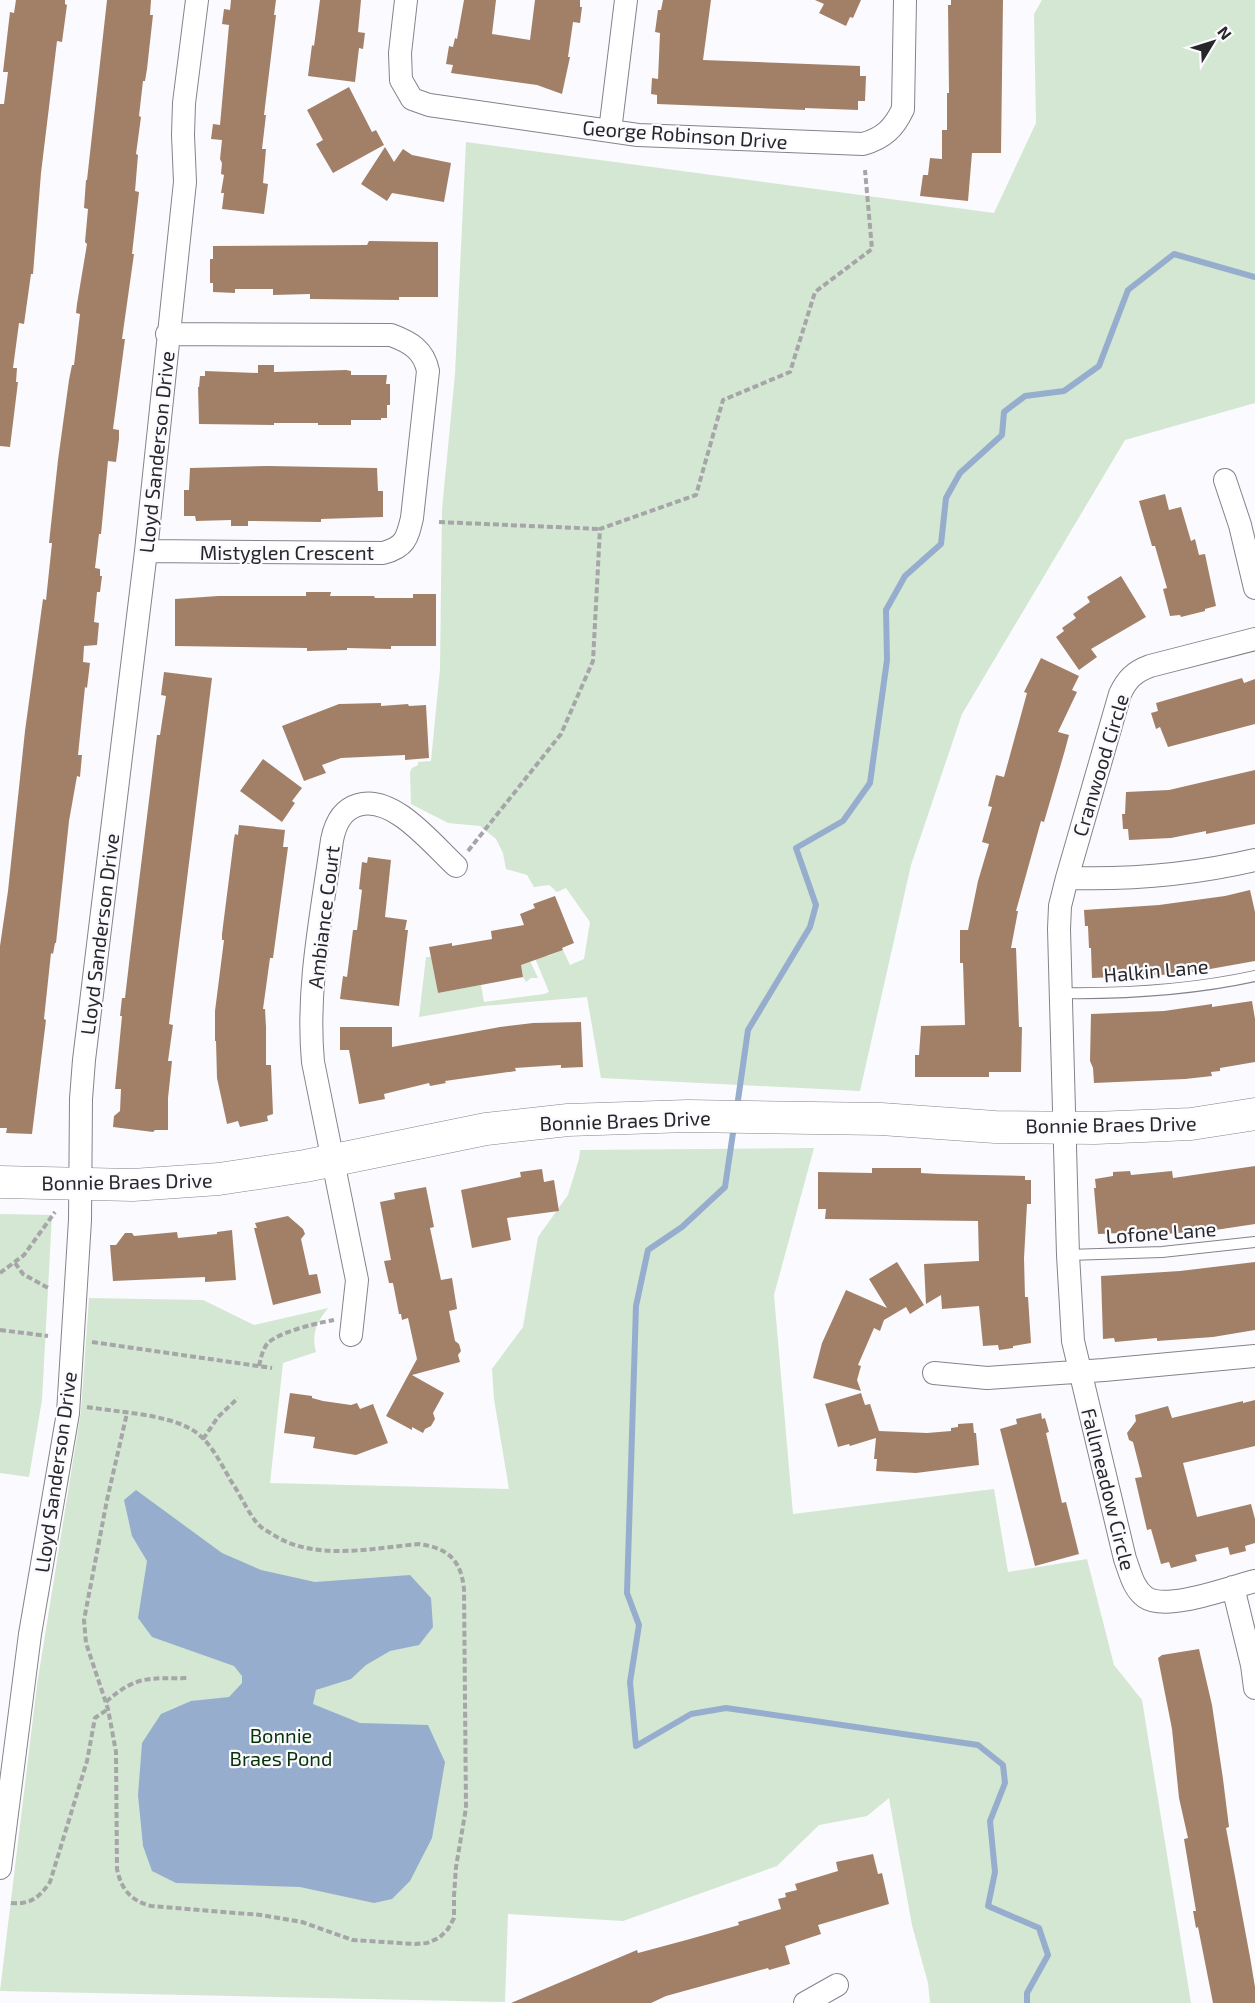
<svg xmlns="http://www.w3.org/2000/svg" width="1255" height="2003" font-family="'Exo 2',sans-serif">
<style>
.green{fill:#d3e7d2}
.water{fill:#97adce}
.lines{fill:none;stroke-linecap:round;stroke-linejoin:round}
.stream{stroke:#97adce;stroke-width:6}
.building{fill:#a28068}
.lane-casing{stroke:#85828b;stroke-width:12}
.street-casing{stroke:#85828b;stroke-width:24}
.secondary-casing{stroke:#85828b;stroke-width:33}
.path{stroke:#a6a5a8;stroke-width:4;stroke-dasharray:6 3;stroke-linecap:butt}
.lane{stroke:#fff;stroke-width:10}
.street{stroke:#fff;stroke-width:22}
.secondary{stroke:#fff;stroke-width:32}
.labels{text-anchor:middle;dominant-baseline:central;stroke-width:4.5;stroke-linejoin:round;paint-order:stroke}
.street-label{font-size:20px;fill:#272629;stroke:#fbfafe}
.park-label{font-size:20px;fill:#063308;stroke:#fbfafe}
</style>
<rect width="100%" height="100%" fill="#fbfafe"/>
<path class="green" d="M1042 0H1255V403L1125 440 962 714 911 865 860 1091 601 1078 587 997 483 1006 419 1017 426 957H431L438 993 481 985 484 1002 544 994 549 992 535 958 530 961 538 978H531L526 982 523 977 516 942 548 956 563 950 570 965 584 959 590 922 566 888 557 892 549 885 534 887 527 875 506 869 503 853 496 839 480 826 448 823 411 804 410 772 412 768 418 765V762L431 761 440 669 442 510 455 374 466 142 994 213 1036 123 1034 14Z
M814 1148 774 1295 793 1514 994 1489 1008 1572 1087 1559 1114 1665 1142 1700 1191 2003H930L928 1983 912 1925 889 1798 867 1816 819 1825 777 1866 623 1921 508 1914 505 2002 0 1991 37 1685 81 1411 89 1298 203 1300 254 1325 328 1308C317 1322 311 1334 316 1352L283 1363 270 1483 509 1489 494 1399 492 1369 523 1327 538 1237 568 1195 579 1159 580 1150Z
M0 1214 52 1215 42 1400 29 1477 0 1473Z"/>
<path class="water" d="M136 1490 222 1553 261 1570 315 1582 410 1575 431 1598 433 1627 419 1645 390 1651 366 1665 351 1679 316 1690 313 1704 360 1723 428 1725 445 1762 432 1838 410 1881 392 1899 374 1903 300 1887 176 1883 152 1871 143 1846 138 1795 142 1743 161 1714 191 1701 229 1697 242 1683V1676L234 1666 152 1637 138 1618 147 1561 132 1536 124 1500Z"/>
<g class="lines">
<path class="stream" d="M737 1107 748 1030 810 927 816 905 796 848 843 821 870 783 887 660 886 610 905 576 941 544 946 498 960 473 1002 435 1004 412 1025 396 1064 391 1099 366 1128 290 1174 254 1255 277
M734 1126 725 1187 682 1227 648 1250 636 1306 627 1593 639 1625 630 1682 636 1746 691 1714 726 1708 978 1745 1003 1765 1005 1783 990 1821 995 1872 988 1906 1039 1928 1048 1955 1027 1993V2003"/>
</g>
<path class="building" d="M16 0H65V4L67 5 62 42 57 41 41 173 33 274H31L24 324 19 323 13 368H17L16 382H18L10 447 0 446V104H4L8 72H3L10 12 14 13Z
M107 0H151L150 15H153L147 69 145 81H143L139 116 141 117 136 154 138 155 135 191 139 192 132 254H134L122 339H125L113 429 119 430V439L116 462 108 461 101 534H99L95 568 100 569V576H102L100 592H97L94 622 99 623 97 645 84 646 83 662 90 663 87 688 85 687 78 755H82L80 777 77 776 69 821 56 943H55L53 954 51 953 44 1019 46 1020 32 1134 6 1133 7 1128H0V946L8 891 25 731 43 599 46 600 52 543H49L58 460 69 380 72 365H74L80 314 76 313 77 304 87 244 85 242 88 209 84 208 86 180H87Z
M231 0H276L274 15H276L264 115H266L262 149H266L263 183 268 184 264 214 222 209 224 193H221L224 175 221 174 222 163 220 159 222 140 211 139 213 124 220 125 229 25 222 24 224 9 230 10Z
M320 0H361L358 32 365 33 363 49 359 48 355 82 308 76 312 45 314 46Z
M464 0H496L492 34 530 40 535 0H580V7H582L580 23 573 22 568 57H570L562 94 537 85 451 73 453 65 446 64 449 46 453 47 455 38 457 39Z
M663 0H711L703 60 860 66V76H866L865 101H858V110L805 108V110L657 104V95L651 94 652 78 658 79 660 33 655 32 658 10H661Z
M815 0H861L853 18 850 17 846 26 819 13 824 4Z
M951 0H1003L1001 153H972L968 201 920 196 923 175H928L930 158 942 159V130H947V93H949L948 5H951Z
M349 87 372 132 376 130 384 145 333 173 316 144 323 140 307 110Z
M385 147 394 162 403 149 412 155 451 163 444 202 392 193 387 201 361 184Z
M369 241 438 242V297H399V300L310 299V294L273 295V289H235V293L213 292V283H210V259H213V246L367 245Z
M258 365H274V372L346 370 351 371V375H387L386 384H390V405H387V418H381V420H351V425H318V423H274V425L199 424 198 387H199L200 376H205V371L258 373Z
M268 466 377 468 378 491H383V517L321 519V522L248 521V526H231V520L196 521 195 516H184V490H189L190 468Z
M1165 494 1169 510 1181 507 1191 541 1195 539 1199 555 1205 554 1216 606 1205 609V611L1181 617 1180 615 1170 616 1163 589 1167 588 1155 546H1152L1139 501Z
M1121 576 1146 617 1091 649 1097 657 1079 670 1056 637 1064 631 1062 628 1076 618 1073 614 1090 602 1087 597Z
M306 592H331L330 596H374L375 598H413V594H436V646H391V649L347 648V650L307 651V648L175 646V599L218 596H306Z
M1041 658 1079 676 1072 690 1077 692 1058 732 1069 735 1065 750 1044 822 1041 821 1016 911H1018L1011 948H1016L1019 1027H1022L1021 1072H989V1077H915V1055H919L921 1026 965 1025 963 963H960V930H968L978 881 989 844 982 842 992 807 988 806 996 775 1004 777 1027 693 1024 692Z
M164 672 212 678 169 1024 173 1025 168 1061H172L168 1098V1130H155L153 1132 113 1127 114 1116 120 1111 121 1089H115L122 1016H120L122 998H125L130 955 157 735H160L166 696 161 695Z
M1242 678 1244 683 1255 679V724L1168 747 1160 727 1156 729 1151 713 1158 711 1156 703Z
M381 703V706L408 704 409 706 426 705 429 758 405 760V755L341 758 322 765 326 773 304 781 282 726 339 704Z
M263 759 302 788 292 801 295 803 282 822 240 791Z
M1255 770V824L1206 834V831L1171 838 1129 840 1128 829H1123L1122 814H1125L1126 792 1169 790Z
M239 825 285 830 283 847H288L273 958H270L263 1009H265L266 1027V1065H271L273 1114 267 1116 268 1121 240 1127 238 1121 227 1124 217 1078 216 1041H215V1011L224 940H222V934L234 839 235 834 238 835Z
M368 857 391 860 385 917 407 920 405 930H408L399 1006 340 999 343 976 347 977 353 930H357L362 890 359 889 362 862 367 863Z
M1250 890 1255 912V961L1182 974 1092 978 1091 948H1089L1088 926H1085L1084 910 1159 905 1225 896Z
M555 896 574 943 562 948 563 950 521 965 523 977 438 993 429 947 452 943V946L492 939 491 931 524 925 520 914 535 908 533 904Z
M1252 1001 1255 1019V1062L1220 1068V1071L1211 1072 1212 1076 1185 1079 1094 1083 1093 1068 1090 1061 1091 1014 1164 1011 1212 1004V1007Z
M581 1022 583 1067 561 1068V1065L515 1068 516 1071 445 1081 446 1083 430 1086 429 1083 384 1094 385 1099 359 1104 349 1050H340V1027H392V1047L500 1027 533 1023Z
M1255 1166V1224L1189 1234V1232L1143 1236V1232L1098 1234 1094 1188H1096L1095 1179 1113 1176V1172L1130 1171 1131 1175 1172 1171 1173 1178Z
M872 1168H921V1173L938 1174 1025 1176V1180H1031V1204H1027L1024 1258 1025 1297H1028L1031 1343 1013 1346V1348L999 1350 998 1345 983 1346 979 1306 942 1309 941 1295 926 1304 924 1264 979 1261 978 1221 825 1219 826 1209H818V1172L872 1173Z
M542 1169 544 1182 554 1180 559 1211 507 1218 511 1240 472 1248 461 1190 521 1177 520 1172Z
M426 1187 434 1227 430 1228 441 1280 452 1278 457 1309 449 1311 455 1341 459 1344 461 1351 458 1355 460 1362 412 1375 444 1393 433 1413 435 1419 431 1426 425 1429 423 1433 412 1427V1430L386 1416 417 1359 408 1318 402 1320 401 1314H399L393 1283H389L384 1261 391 1260 380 1202 395 1199 394 1193Z
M288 1216 303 1229 305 1234 301 1239 309 1275 317 1274 321 1293 273 1305 254 1228H257L255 1223Z
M232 1230 236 1280 205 1282V1277L113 1281 110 1245H116L125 1233H132L134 1236 177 1232 178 1238 217 1234V1232Z
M897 1262 924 1305 910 1314 906 1307 884 1320 880 1331 874 1328 858 1365 861 1366 857 1380 861 1391 813 1378 822 1343 846 1290 887 1308 869 1279Z
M1255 1262V1330L1213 1337 1157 1341V1338L1115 1342 1114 1338 1103 1339 1101 1276 1180 1271Z
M290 1393 312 1396V1398L323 1401 351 1405 357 1403 360 1409 373 1404 388 1443 356 1455 313 1448 315 1437 284 1433Z
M861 1393 865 1405 870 1404 879 1431 927 1433 951 1431V1428L958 1427V1424L973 1423 974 1433H976L979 1465 916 1473 876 1471 877 1459H874L876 1438 850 1446 849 1444 838 1447 825 1404Z
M1255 1400V1446L1183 1463 1197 1517 1251 1504 1255 1519V1543L1245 1546 1246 1551 1230 1555 1228 1547 1195 1555 1197 1561 1171 1568 1169 1562 1161 1564 1151 1529 1147 1530 1135 1478 1142 1477 1133 1442 1129 1440 1127 1433 1136 1421 1135 1415 1168 1406 1172 1418 1243 1401V1403Z
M1041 1413 1042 1419 1045 1418 1049 1432 1046 1433 1062 1503 1066 1502 1079 1554 1035 1566 1000 1429 1017 1424 1016 1419Z
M1199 1649 1212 1705 1223 1779 1229 1827 1226 1828 1250 1957 1255 1987V2003H1213L1198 1927 1196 1928 1193 1911H1196L1184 1839 1188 1838 1179 1798 1172 1729 1158 1658 1162 1655Z
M873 1854 878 1874 882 1873 889 1904 818 1925 821 1934 785 1946 790 1964 769 1970 768 1968 666 1996 651 2003H511L637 1950 638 1953 690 1939 739 1925 738 1922 781 1909 778 1899 786 1897 785 1893 797 1890 795 1884 838 1871 836 1862Z"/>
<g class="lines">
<defs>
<path id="lane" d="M1060 993C1126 994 1191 990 1255 976
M1068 1255 1162 1252 1255 1242"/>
<path id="street" d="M406 0 400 53 401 80 412 99 429 105 638 135 863 144C884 138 894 128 903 109L905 0
M610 131 626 0
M1225 480 1240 525 1255 588
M146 551 383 553C405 547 407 539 412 518L428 371C424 350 410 342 391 335L167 334
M1255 639 1150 666C1134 672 1127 679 1120 694L1067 878 1060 906 1059 929 1068 1255 1073 1341 1125 1559C1130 1572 1133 1588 1145 1597 1166 1612 1231 1587 1255 1581
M1067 878C1133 880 1191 875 1255 860
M351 1335 357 1280 313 1062C306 988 322 913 332 840 335 825 341 810 358 805 393 794 432 844 456 866
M934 1373 987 1378 1104 1370 1255 1356
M1233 1587 1252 1665 1255 1688
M0 1868 30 1634 68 1413 80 1220 81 1099 84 1060 146 551 185 182 183 135 184 103 197 0
M805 2003 837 1985"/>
<path id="secondary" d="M0 1182 133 1185 219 1179 305 1166 486 1129 568 1120 688 1116 881 1119 995 1127 1095 1128 1191 1124 1255 1114"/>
</defs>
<use href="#lane" class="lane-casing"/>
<use href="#street" class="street-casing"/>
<use href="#secondary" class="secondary-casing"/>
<path class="path" d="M439 522 600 529
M468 851 561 734 593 661 600 529 696 495 723 400 790 372 815 292 872 249 865 170
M15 1263 23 1274 50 1289
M0 1273 24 1255 55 1212
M0 1330 48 1336
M92 1342 272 1368
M259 1366C261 1358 262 1351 267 1344 278 1332 317 1323 334 1320
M87 1407C117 1412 163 1414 189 1428 209 1438 220 1462 231 1481 240 1494 247 1511 257 1523 261 1528 267 1531 272 1534 314 1562 372 1548 419 1544 448 1548 461 1560 464 1589L466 1808 456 1867 454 1896V1918L448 1929 439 1938 427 1943 415 1944 353 1940 302 1922 261 1915 151 1906C131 1901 121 1889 117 1869L116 1752 108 1709 86 1643 84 1620 107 1500 127 1413
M203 1439 218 1417 238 1398
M106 1702C137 1674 150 1679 189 1678
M11 1903C30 1905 40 1897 50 1882L87 1761 95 1718 108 1709"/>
<use href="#lane" class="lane"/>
<use href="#street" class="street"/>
<use href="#secondary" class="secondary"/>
</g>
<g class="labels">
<g class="street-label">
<text transform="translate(685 134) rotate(4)">George Robinson Drive</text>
<text transform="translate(156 452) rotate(-84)">Lloyd Sanderson Drive</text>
<text x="287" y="552">Mistyglen Crescent</text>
<text transform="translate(1100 765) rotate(-73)">Cranwood Circle</text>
<text transform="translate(323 917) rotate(-83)">Ambiance Court</text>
<text transform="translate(99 934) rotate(-83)">Lloyd Sanderson Drive</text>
<text transform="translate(1156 970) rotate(-5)">Halkin Lane</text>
<text transform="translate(625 1120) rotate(-2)">Bonnie Braes Drive</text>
<text transform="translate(1111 1124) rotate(-1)">Bonnie Braes Drive</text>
<text transform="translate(127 1181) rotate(-1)">Bonnie Braes Drive</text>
<text transform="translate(1161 1232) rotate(-4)">Lofone Lane</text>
<text transform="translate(55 1472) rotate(-82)">Lloyd Sanderson Drive</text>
<text transform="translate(1109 1489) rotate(76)">Fallmeadow Circle</text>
</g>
<g class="park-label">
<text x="281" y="1735">Bonnie<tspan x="281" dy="23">Braes Pond</tspan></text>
</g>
</g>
<g transform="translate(1213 42) rotate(52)" stroke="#fbfafe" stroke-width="4.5" paint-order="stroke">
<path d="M0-4.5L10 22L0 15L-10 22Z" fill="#272629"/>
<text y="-9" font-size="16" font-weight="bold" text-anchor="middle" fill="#272629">N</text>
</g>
</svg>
